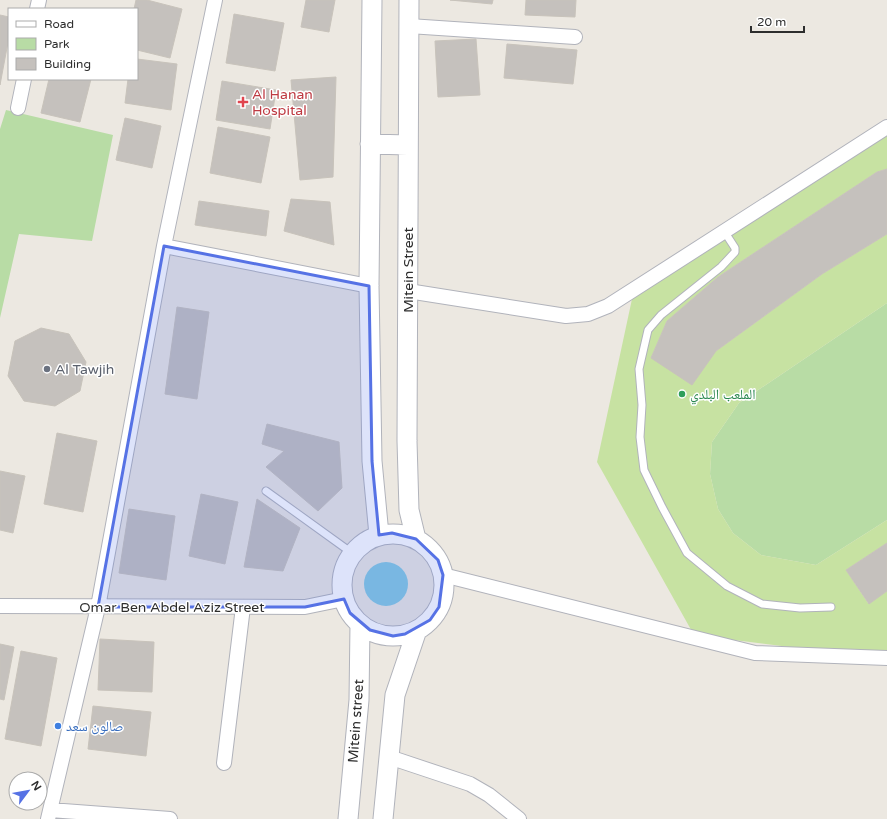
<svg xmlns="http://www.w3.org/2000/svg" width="887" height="819" font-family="'Varela Round','Noto Naskh Arabic',sans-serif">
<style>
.green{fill:#b8dca5}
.pitch{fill:#c7e2a2}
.water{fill:#82c9e1}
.building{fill:#c5c1bd;stroke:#c8c3bb}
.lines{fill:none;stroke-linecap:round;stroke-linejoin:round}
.lane-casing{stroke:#b1b3bb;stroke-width:9}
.street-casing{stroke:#b1b3bb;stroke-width:16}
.secondary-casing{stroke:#b1b3bb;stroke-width:21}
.lane{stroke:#fff;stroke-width:7}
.street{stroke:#fff;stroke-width:14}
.secondary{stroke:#fff;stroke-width:19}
.marked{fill:#5672e5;fill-opacity:0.2;stroke:#5672e5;stroke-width:3;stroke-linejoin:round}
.health-dot{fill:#e0444e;stroke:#fff;stroke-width:1.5}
.worship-dot{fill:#6b7280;stroke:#fff;stroke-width:1.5}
.leisure-dot{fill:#2e9e5b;stroke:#fff;stroke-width:1.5}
.shop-dot{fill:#3f7fe0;stroke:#fff;stroke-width:1.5}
.labels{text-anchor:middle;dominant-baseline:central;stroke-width:3;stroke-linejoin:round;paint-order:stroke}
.health-label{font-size:14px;fill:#be3a42;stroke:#fff;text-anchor:start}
.street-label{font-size:14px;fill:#2d2d2d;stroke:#fff}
.worship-label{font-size:14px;fill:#5b616d;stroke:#fff;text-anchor:start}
.leisure-label{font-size:14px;fill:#27864d;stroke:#fff;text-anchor:start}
.shop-label{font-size:14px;fill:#366cbe;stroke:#fff;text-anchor:start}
</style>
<rect width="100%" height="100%" fill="#ece8e1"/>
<path class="green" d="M6 110 113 135 92 241 19 234 0 318V129Z
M887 303V520L816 565 761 555 733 533 718 509 710 474 712 442 739 403Z"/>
<path class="pitch" d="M887 130V169L877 172 718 277 667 321 651 358 716 351 822 274 887 234V303L739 403 712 442 710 474 718 509 733 533 761 555 816 565 887 520V543L846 570 868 603 887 591V656H860L694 635 597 462 635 285Z"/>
<path class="water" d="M364 584a22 22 0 1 1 44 0a22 22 0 1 1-44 0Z"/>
<path class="building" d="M136 0H147L182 9 170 58 137 50V9H134Z
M306 0H335L329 32 301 27Z
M450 0H493L492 4Z
M526 0H576L575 17 525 15Z
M234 14 284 23 275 71 226 63Z
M0 15 9 17V37L0 85Z
M476 39 480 95 438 97 435 41Z
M507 44 577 50 573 84 504 78Z
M137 59 177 64 171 110 125 103 128 79H137Z
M336 77 333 177 300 180 291 80Z
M49 79H91L80 122 41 113Z
M222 81 276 90 270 129 216 120Z
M125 118 161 126 152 168 116 160Z
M218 127 270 137 261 183 210 173Z
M887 169V234L822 274 716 351 692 385 651 358 667 321 718 277 877 172Z
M291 199 330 202 334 245 284 231Z
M199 201 269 211 266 236 195 225Z
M177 307 209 312 197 399 165 394Z
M41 328 69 334 86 362 80 391 55 406 24 401 8 376 15 341Z
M267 424 339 442 342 488 318 511 266 467 284 451 262 444Z
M57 433 97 441 83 512 44 504Z
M0 471 25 476 13 533 0 530Z
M201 494 238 502 225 564 189 556Z
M257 499 300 528 283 571 244 567Z
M129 509 175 516 166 580 119 573Z
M887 543V591L869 604 846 570Z
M100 639 154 642 152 692 98 690Z
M0 644 14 647 4 700 0 699Z
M21 651 57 658 41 746 5 739Z
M93 706 151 712 146 756 88 749Z"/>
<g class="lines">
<defs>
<path id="lane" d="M724 231 735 248V252L721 267 661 315 648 330 639 369 642 405 640 437 644 470 662 507 687 553 727 586 762 604 800 608 831 607
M266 491 352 553"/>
<path id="street" d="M37 9 39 0
M409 26 575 37
M18 108 24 79
M164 246 369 286
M408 291 566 316 588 314 608 306 887 127
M443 575 755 653 887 658
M0 606 305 607 344 599
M389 757 470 784 489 795 519 819
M224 763 243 607
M50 810 170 819
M48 819 98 607 164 246 215 0"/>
<path id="secondary" d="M372 0 369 286 372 461 379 535
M409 0 407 441 409 510 416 539
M370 144 408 145
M342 585a51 51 0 1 1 102 0a51 51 0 1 1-102 0Z
M348 819 359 700 360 624
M383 819 395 695 417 630"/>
</defs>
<use href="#lane" class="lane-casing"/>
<use href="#street" class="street-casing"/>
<use href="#secondary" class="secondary-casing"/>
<use href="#lane" class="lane"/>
<use href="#street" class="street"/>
<use href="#secondary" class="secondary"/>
</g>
<path class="marked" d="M164 246 369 286 372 461 379 535 392 533 416 539 438 560 443 575 439 607 430 620 405 634 393 636 370 630 350 613 344 599 305 607H98Z"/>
<path class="health-dot" d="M241 96h4v4h4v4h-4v4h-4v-4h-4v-4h4z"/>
<circle class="worship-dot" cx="47" cy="369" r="4"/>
<circle class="leisure-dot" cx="682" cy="394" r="4"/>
<circle class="shop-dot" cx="58" cy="726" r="4"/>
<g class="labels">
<g class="health-label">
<text x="252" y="94">Al Hanan<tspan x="252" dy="16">Hospital</tspan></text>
</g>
<g class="street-label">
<text transform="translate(408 270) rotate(-90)">Mitein Street</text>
<text x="172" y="607">Omar Ben Abdel Aziz Street</text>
<text transform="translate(356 721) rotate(-86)">Mitein street</text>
</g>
<g class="worship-label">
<text x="55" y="369">Al Tawjih</text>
</g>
<g class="leisure-label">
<text x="690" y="394">الملعب البلدي</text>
</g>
<g class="shop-label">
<text x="66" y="726">صالون سعد</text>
</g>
</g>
<rect x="8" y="8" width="130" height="72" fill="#ffffff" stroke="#ababab"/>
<rect x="16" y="21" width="20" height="6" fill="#ffffff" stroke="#ababab"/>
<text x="44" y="28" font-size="12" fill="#2d2d2d">Road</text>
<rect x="16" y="38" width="20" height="12" fill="#b8dca5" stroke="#ababab"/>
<text x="44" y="48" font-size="12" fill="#2d2d2d">Park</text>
<rect x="16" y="58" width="20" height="12" fill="#c5c1bd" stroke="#ababab"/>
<text x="44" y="68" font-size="12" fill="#2d2d2d">Building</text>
<g transform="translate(28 791) rotate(58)"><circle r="19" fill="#ffffff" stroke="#ababab"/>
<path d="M0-3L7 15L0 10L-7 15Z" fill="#5672e5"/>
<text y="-6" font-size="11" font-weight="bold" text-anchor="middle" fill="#2d2d2d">N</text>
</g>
<path d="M751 26v6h53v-6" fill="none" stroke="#2d2d2d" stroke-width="2"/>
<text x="757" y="26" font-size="12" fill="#2d2d2d" stroke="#ffffff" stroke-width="3" paint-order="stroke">20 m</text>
</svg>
